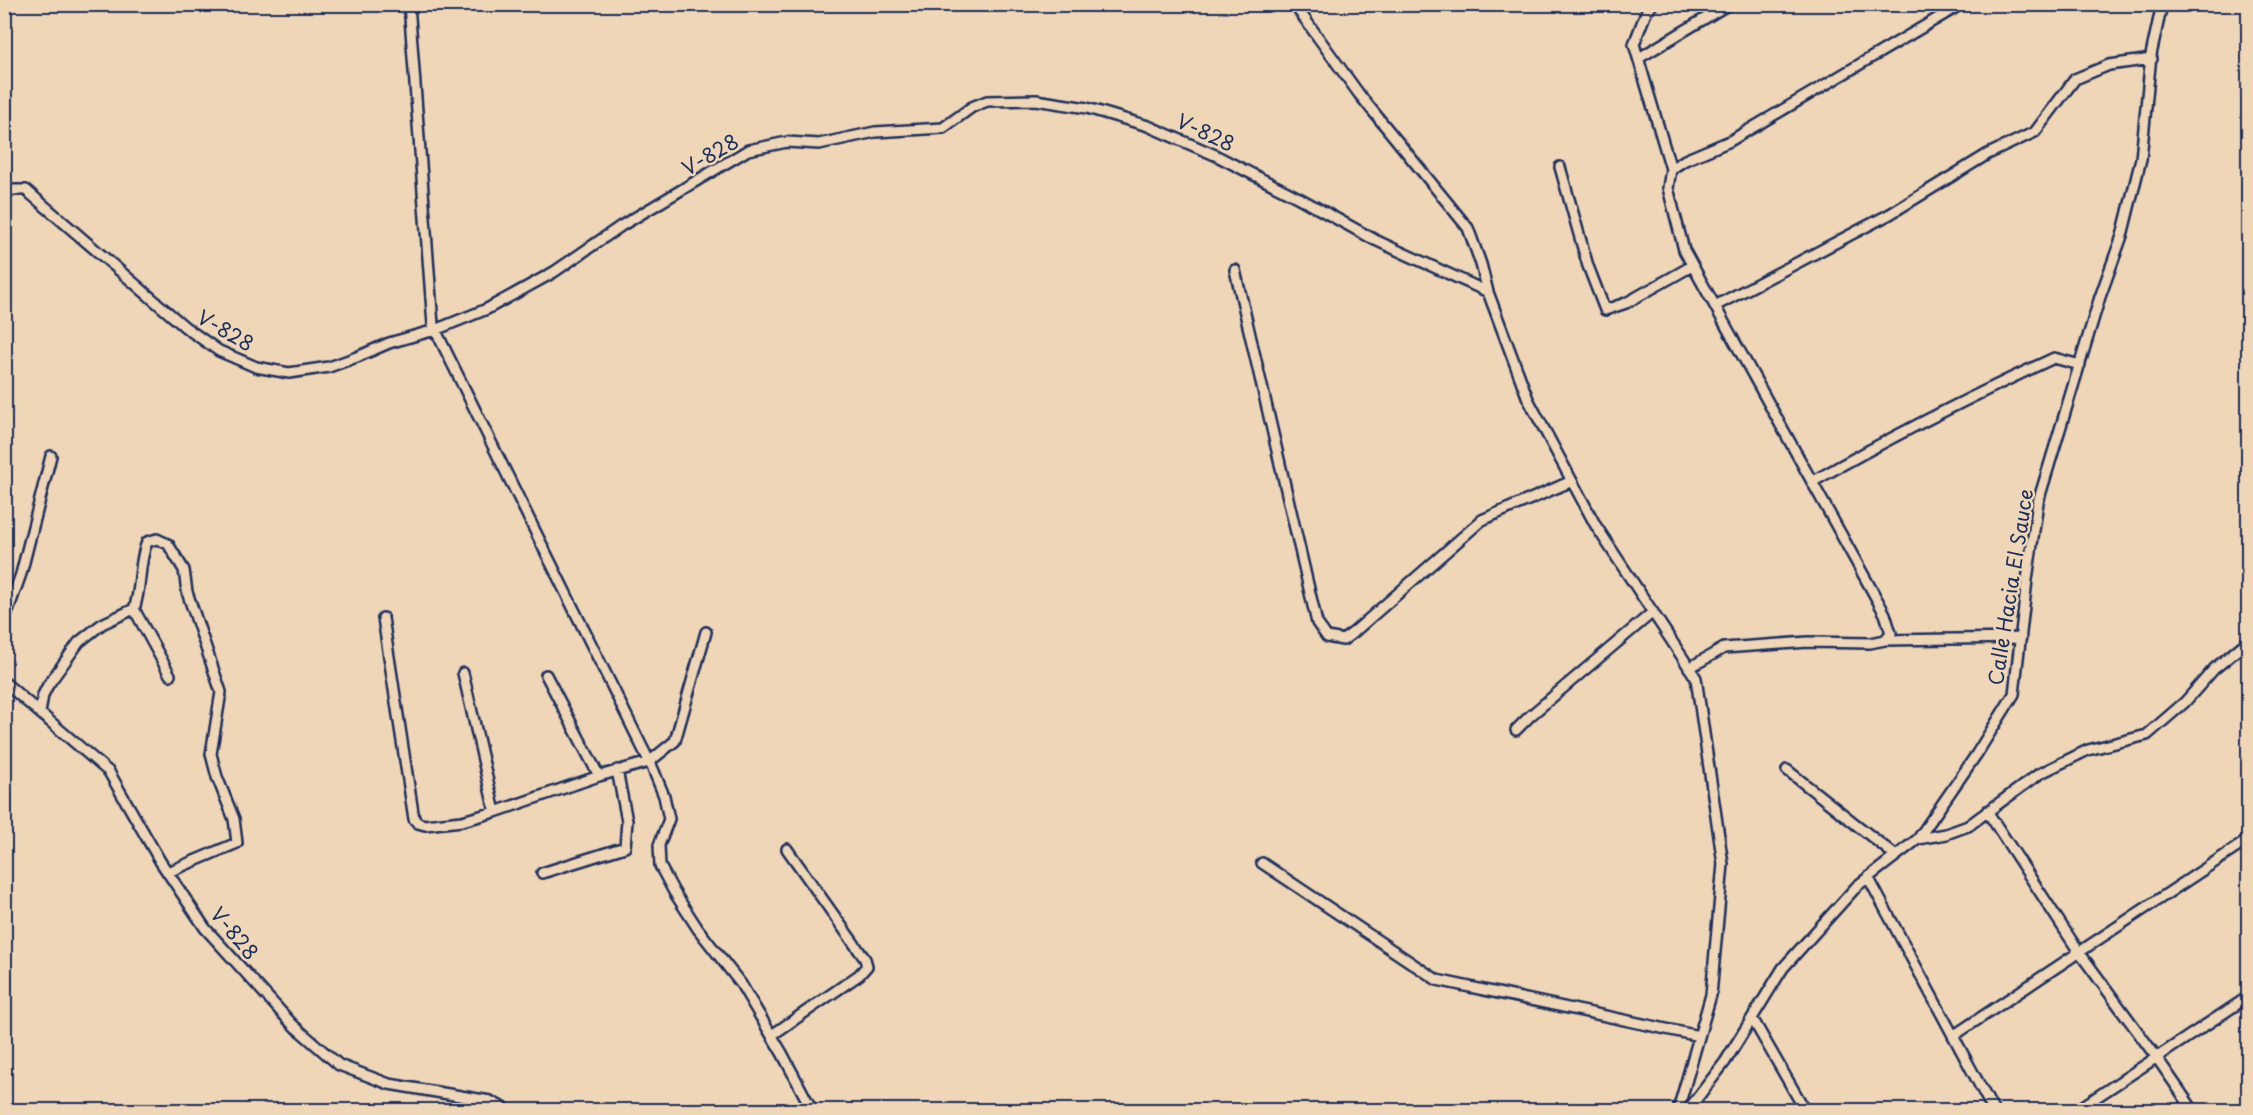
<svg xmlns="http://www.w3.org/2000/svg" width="2253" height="1115" font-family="'Playpen Sans',sans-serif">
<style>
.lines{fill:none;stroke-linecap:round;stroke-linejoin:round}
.street-casing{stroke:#1b2f5e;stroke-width:14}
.street{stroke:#efd6b7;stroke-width:9}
.labels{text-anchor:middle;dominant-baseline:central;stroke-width:5;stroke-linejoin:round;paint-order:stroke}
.street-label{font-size:20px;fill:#1b2f5e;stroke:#efd6b7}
</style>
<rect width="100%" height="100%" fill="#efd6b7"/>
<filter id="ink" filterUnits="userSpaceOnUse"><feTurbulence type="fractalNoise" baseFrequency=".0167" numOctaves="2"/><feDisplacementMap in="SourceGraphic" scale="12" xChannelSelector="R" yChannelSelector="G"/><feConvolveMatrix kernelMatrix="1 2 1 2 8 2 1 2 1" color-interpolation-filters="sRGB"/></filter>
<g filter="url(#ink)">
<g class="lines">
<defs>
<path id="street" d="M409 4 433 325 653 769 664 796 669 819 659 845 660 866 674 892 698 929 741 984 782 1053 812 1110
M1294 4 1359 94 1468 228 1481 264 1488 292 1528 399 1596 526 1696 678 1723 864 1711 995 1678 1110
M1653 4 1647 10 1634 44 1671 169
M1639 58 1729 4
M1560 167 1588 266 1605 310 1626 303 1692 266
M4 190H26L185 327 219 351 256 367 289 373 329 367 357 357 389 343 435 330 487 309 554 272 621 226 748 150 787 142 819 144 875 132 943 128 972 107 987 101 1036 100 1087 108 1148 126 1215 155 1299 198 1375 240 1488 292
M1235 270 1317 623 1327 637 1343 640 1354 632 1482 520 1572 481
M1715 306 1890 214 1988 154 2035 132 2075 79 2109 65 2152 59
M1812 482C1891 437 1972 396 2054 358L2080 365
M134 609 170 675
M383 618 414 819 418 823 425 825 462 821 495 812 599 776 649 762 675 741 706 632
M4 622 21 574 51 456
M1885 640 2021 638
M1689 668 1724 648 1808 642 1870 643 1885 640 1891 633 1885 614 1684 250 1668 188 1671 169 1685 160 1730 141 1955 8
M463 673 495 812
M546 675 599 776
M4 682 109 772 160 861 205 928 293 1025 339 1065 389 1084 490 1101 507 1110
M40 713 43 695 48 685 79 642 102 624 134 609C142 587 138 564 147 542L157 539 168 544 184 570 187 592 221 692 211 754 217 777 234 819 237 843 168 872
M1516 730 1530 716 1653 612
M1787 770 1896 856
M1987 811 2079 952 2157 1058 2193 1110
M1918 839 1946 834 1968 826 2039 774 2088 750 2147 735 2185 702 2214 669 2248 641
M1262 863 1437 980 1699 1036
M542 873 625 847 627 821 617 770
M1868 877 1993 1110
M1752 1018 1805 1110
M772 1035 859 975 867 966 865 959 787 849
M1953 1036 2248 840
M1688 1110 1725 1062 1783 968 1857 886 1918 839 1976 755 2014 694 2027 580 2038 502 2100 297 2122 236 2141 159 2151 55 2162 4
M2077 1110 2248 997"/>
</defs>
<use href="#street" class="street-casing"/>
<use href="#street" class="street"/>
</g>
</g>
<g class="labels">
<g class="street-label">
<text transform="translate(1206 132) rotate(25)">V-828</text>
<text transform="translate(710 154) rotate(-30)">V-828</text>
<text transform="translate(226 330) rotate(30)">V-828</text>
<text transform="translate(2010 587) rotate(-81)">Calle Hacia El Sauce</text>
<text transform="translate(235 933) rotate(50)">V-828</text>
</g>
</g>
<rect width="2253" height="1115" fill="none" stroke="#efd6b7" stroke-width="24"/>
<rect x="12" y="12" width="2229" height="1091" fill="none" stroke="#1b2f5e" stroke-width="2" filter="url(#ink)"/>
</svg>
